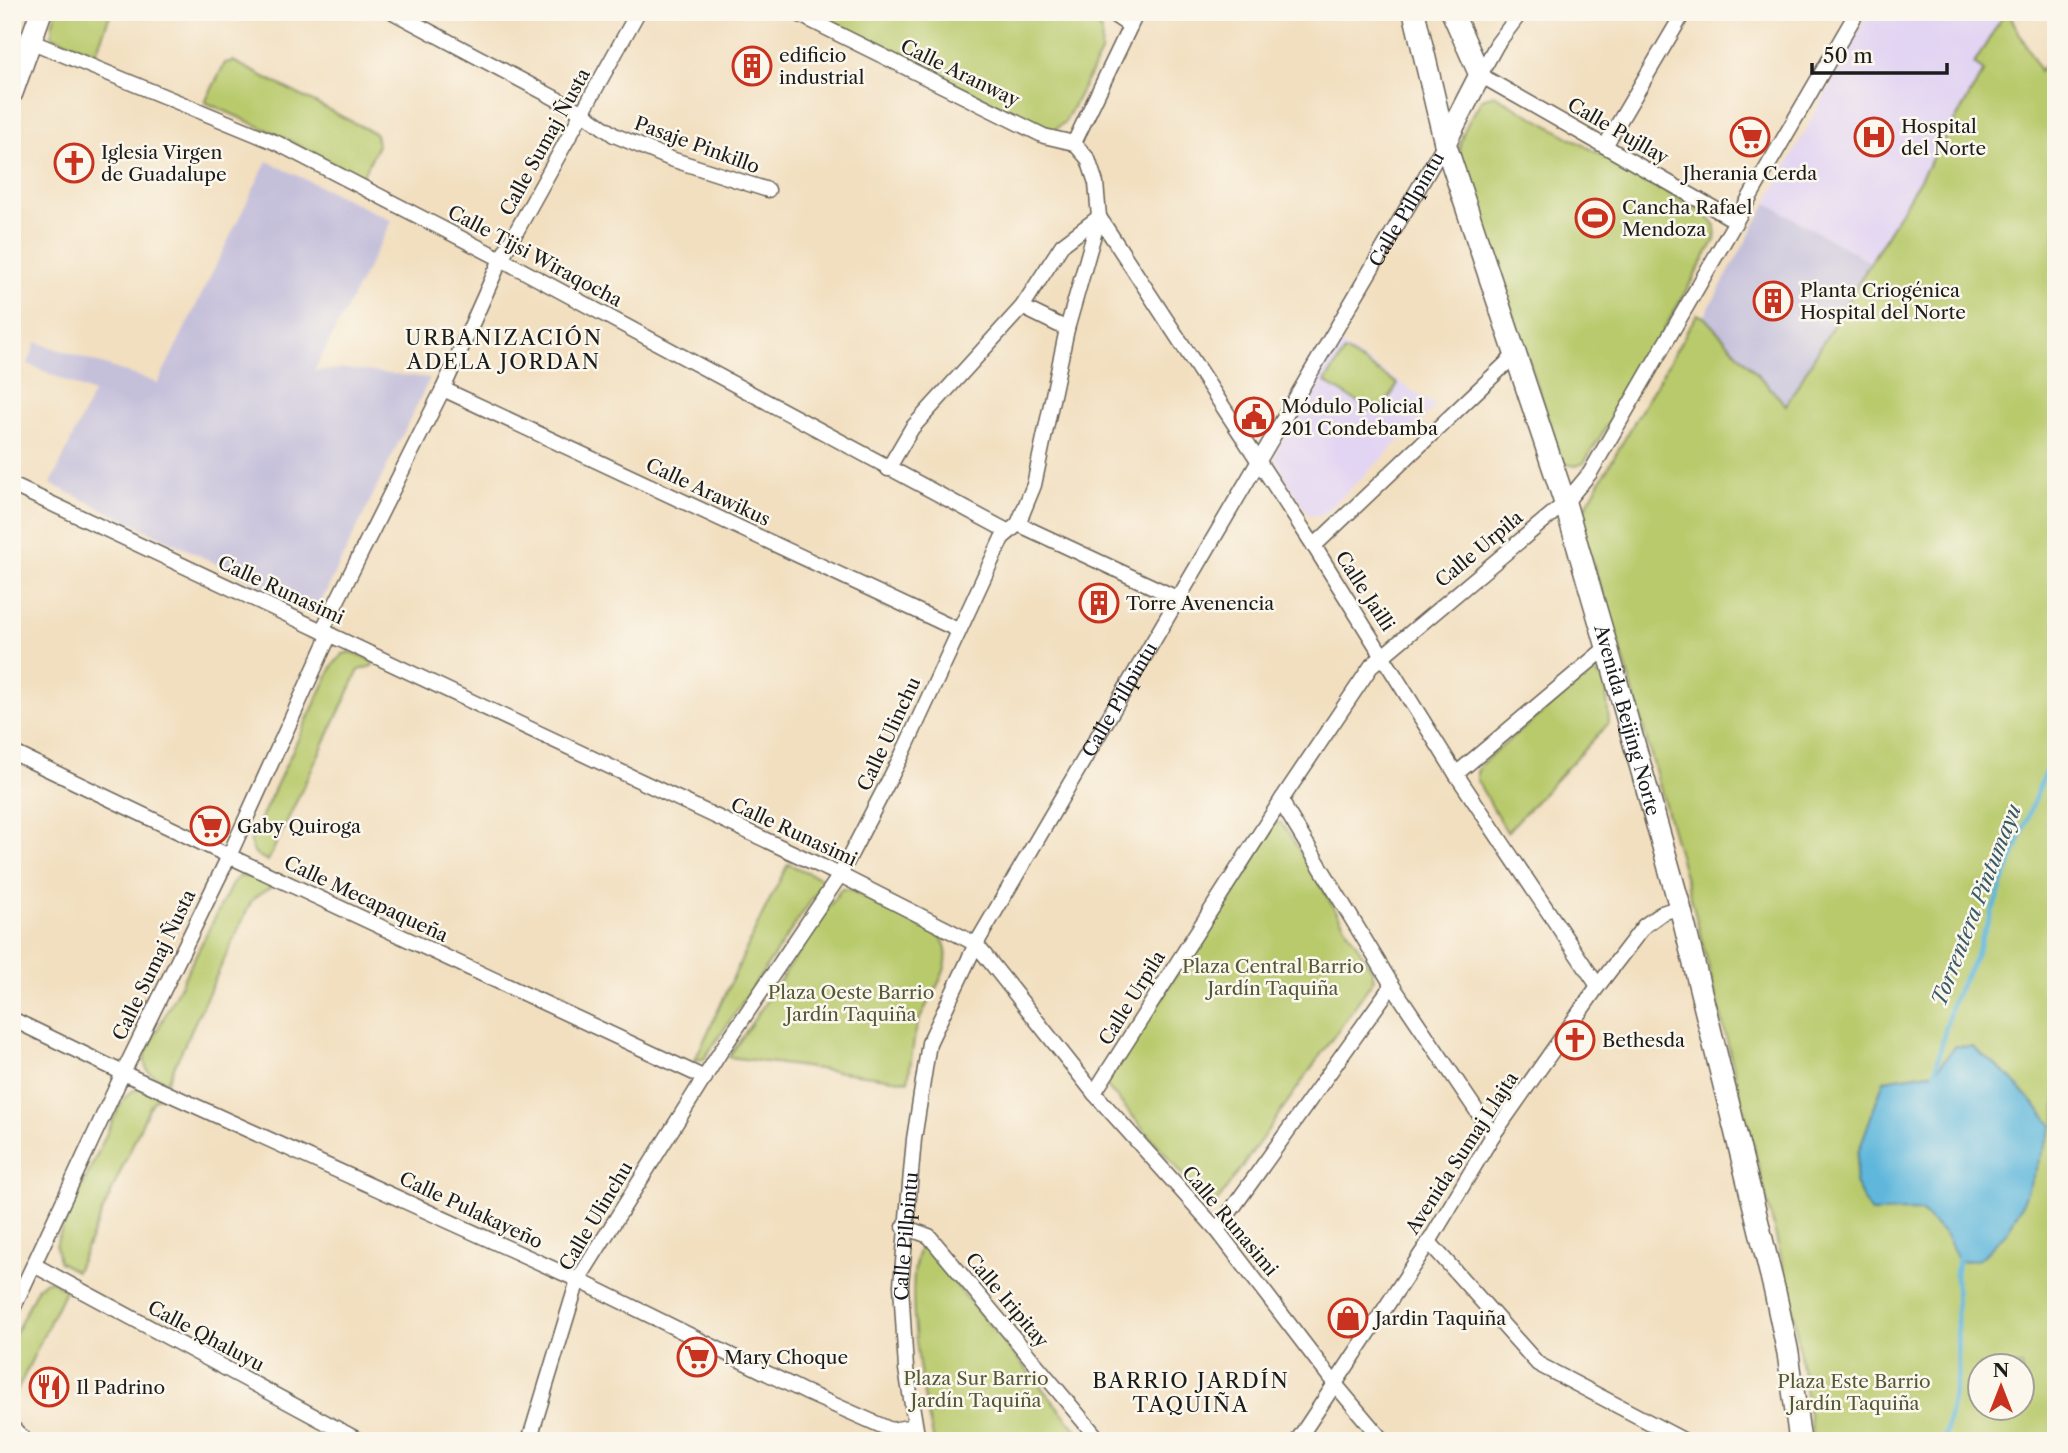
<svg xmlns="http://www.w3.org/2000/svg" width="2068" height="1453" font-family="'Libre Caslon Text',serif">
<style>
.built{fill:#e2d4f3}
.industrial{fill:#c5c0da}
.green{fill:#b9ca6d;stroke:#6a7344;stroke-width:2;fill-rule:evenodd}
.water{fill:#5fb7dc;stroke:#3e6a7c;stroke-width:2}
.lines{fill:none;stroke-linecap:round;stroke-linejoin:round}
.stream{stroke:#5fb7dc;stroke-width:5}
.street-casing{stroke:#676055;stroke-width:17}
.secondary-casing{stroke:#676055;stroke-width:24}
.street{stroke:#fff;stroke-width:14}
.secondary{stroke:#fff;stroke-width:21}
.labels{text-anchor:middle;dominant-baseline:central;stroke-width:5;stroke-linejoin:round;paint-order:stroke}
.poi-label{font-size:19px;fill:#1c1c1c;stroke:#fbf7ec;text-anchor:start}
.street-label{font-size:19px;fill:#1c1c1c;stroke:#fbf7ec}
.park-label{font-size:19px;fill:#535938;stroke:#fbf7ec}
.neighbourhood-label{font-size:21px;letter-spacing:2px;fill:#1c1c1c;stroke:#fbf7ec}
.water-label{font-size:21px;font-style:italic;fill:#375a69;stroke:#fbf7ec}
</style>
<rect width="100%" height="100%" fill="#fbf7ec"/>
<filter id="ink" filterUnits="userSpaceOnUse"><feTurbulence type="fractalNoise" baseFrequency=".0143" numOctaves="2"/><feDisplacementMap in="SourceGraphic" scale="14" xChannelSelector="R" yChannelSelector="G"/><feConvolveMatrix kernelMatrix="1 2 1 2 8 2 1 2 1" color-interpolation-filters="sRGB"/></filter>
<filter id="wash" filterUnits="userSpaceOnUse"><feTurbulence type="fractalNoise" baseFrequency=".00686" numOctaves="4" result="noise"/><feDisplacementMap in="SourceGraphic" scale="28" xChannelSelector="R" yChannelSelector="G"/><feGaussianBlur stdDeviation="1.57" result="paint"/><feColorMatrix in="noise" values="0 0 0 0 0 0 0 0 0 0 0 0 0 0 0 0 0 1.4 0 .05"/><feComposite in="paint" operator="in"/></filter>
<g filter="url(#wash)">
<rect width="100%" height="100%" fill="#f2dfc0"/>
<path class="built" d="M1869 12H2005L1974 64 1984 70 1870 262 1767 203Z
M1340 344 1436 406 1327 511 1317 516 1308 514 1274 460 1275 452Z"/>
<path class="industrial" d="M267 161 392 221 314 371 345 369 430 378 321 602 306 607 51 484 93 393 28 364 36 342 158 383Z
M1767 203 1870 262 1786 406 1704 317Z"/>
<path class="green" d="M56 12H111L96 53 52 36V25Z
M810 12H1080L1085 14 1102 31 1101 53 1065 122 1051 132Z
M2005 12H2008L2040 71 2056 50V1441H1813L1791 1297 1693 905 1627 670 1580 523 1584 509 1697 314 1704 317 1786 405 1984 71 1974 64ZM1980 1366H2022V1408H1980Z
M233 61 376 134 378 145 361 179 276 134 205 102 225 63Z
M1494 95 1704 213 1716 226 1715 240 1624 399 1584 463 1576 466 1561 463 1540 393 1460 163C1455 138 1470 120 1482 99Z
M1345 351 1398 384 1379 415 1325 382Z
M351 652 374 661 372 666 359 670 268 861C256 855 250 853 251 839L333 665 343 654Z
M1595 671 1606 685 1609 723 1507 832 1477 781V772L1481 764 1587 675Z
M1275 823H1281L1289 834 1372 970 1374 979 1218 1201 1208 1204 1105 1084Z
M788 864 825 880 704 1059 695 1060 762 915Z
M241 876 251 877 273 886 255 897 251 902 167 1082C152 1075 142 1072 145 1054L231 886 236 879Z
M841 889H849L941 937C960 967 925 998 917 1027 912 1045 911 1064 908 1081L729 1057Z
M138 1089H146L161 1096 155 1099 148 1110 76 1271 59 1262 56 1246 58 1238 119 1107C124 1098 128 1091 138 1089Z
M922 1244 1086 1441H934C923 1399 901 1280 922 1244Z
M46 1281H51L65 1290 16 1393 12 1391V1340L38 1287Z"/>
<path class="water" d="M1955 1046 1973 1047 2010 1077 2053 1125 2023 1202 2008 1231 1980 1259 1959 1262 1947 1237 1921 1211 1870 1212 1855 1183 1858 1153 1884 1080 1935 1072Z"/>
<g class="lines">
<path class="stream" d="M1936 1079 1935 1072 1952 1002 1974 959 2045 772 2056 760
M1944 1441 1958 1373 1956 1274 1959 1257"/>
</g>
</g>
<g filter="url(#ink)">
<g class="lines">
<defs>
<g id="street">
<path d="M393 12 583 113 614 135 671 159 768 190"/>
<path d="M794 12 1044 136 1074 143"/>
<path d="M1109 12 1130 26"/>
<path d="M1521 12 1497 44 1480 75 1736 221"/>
<path d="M30 41 277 143 501 259 1009 532"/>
<path d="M1074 143 1137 12"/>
<path d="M1605 146 1684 12"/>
<path d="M1099 217 1314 546 1456 774 1598 986"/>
<path d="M1022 307 1067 329"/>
<path d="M443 389 958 630"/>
<path d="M888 469 912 428 1022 307 1062 245 1099 217"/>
<path d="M12 485 840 875 976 944 1094 1093 1217 1230 1335 1384 1383 1441"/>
<path d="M1018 524 1179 599"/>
<path d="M1314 546 1515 355"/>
<path d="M322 631 443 389 501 259 638 12"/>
<path d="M12 752 229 856 705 1078"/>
<path d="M1456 774 1607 647"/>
<path d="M1282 799 1286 810 1392 985 1493 1135"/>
<path d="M12 1019 123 1073 578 1280 805 1392 891 1430 914 1426"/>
<path d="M1094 1093 1282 799 1372 665 1565 503 1590 473 1857 12"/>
<path d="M904 1227 929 1236 1100 1441"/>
<path d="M1217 1230 1392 985"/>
<path d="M1429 1242 1538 1364 1685 1441"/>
<path d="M34 1265 360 1441"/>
<path d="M12 1311 123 1073 229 856 330 634"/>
<path d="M529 1441 578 1280 721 1051 840 875 902 755 1002 538 1018 524 1034 485 1067 329 1099 217 1096 183 1088 159 1074 143"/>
<path id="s1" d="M918 1441 906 1369 901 1285 914 1139 929 1043 976 944 1445 143"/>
<path d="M1297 1441 1429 1242 1493 1135 1598 986 1644 926 1662 913 1680 907"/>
</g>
<g id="secondary">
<path id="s2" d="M1414 12 1445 143 1565 503 1607 647 1680 907 1775 1292 1788 1353 1800 1441"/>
<path d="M12 93 41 12"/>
<path d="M1445 143 1480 75 1452 12"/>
<path d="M12 1432 21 1441"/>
</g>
</defs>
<use href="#street" class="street-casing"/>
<use href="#secondary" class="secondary-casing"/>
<use href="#street" class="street"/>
<use href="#secondary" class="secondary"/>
</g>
</g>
<defs>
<symbol id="building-ring" viewBox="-11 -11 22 22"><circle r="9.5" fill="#fbf7ec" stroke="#c8321e" stroke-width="1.5"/><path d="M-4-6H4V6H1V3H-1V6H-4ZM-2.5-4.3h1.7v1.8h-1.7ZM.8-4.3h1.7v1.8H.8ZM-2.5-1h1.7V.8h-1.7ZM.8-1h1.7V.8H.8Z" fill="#c8321e"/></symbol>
<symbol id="supermarket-ring" viewBox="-11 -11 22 22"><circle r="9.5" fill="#fbf7ec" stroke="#c8321e" stroke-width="1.5"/><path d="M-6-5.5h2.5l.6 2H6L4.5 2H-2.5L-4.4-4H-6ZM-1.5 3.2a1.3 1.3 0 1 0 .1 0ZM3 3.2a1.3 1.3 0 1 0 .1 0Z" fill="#c8321e"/></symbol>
<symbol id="hospital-ring" viewBox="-11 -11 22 22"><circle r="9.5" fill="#fbf7ec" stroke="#c8321e" stroke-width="1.5"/><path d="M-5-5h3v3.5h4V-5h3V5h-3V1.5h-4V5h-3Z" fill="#c8321e"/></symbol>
<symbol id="church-ring" viewBox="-11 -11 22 22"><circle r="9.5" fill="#fbf7ec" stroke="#c8321e" stroke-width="1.5"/><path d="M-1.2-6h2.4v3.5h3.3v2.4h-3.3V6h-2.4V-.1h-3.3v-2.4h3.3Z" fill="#c8321e"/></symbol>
<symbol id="stadium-ring" viewBox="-11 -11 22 22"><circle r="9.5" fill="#fbf7ec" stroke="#c8321e" stroke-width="1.5"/><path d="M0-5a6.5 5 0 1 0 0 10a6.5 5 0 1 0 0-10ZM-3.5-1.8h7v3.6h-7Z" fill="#c8321e"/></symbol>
<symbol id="civic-ring" viewBox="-11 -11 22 22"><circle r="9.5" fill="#fbf7ec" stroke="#c8321e" stroke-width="1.5"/><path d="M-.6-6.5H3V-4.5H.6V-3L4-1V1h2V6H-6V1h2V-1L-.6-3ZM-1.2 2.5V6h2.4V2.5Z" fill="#c8321e"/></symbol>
<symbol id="shop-ring" viewBox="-11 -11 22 22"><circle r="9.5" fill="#fbf7ec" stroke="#c8321e" stroke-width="1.5"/><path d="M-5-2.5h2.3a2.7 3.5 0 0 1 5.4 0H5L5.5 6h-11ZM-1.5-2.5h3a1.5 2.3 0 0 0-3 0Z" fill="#c8321e"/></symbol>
<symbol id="restaurant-ring" viewBox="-11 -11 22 22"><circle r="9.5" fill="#fbf7ec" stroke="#c8321e" stroke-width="1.5"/><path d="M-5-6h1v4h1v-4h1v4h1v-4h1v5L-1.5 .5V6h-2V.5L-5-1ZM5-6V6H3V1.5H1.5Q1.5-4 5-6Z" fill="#c8321e"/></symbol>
</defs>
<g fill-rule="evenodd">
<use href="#building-ring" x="730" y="44" width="44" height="44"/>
<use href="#supermarket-ring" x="1728" y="115" width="44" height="44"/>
<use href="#hospital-ring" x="1852" y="115" width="44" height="44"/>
<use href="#church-ring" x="52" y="141" width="44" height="44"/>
<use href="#stadium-ring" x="1573" y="196" width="44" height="44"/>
<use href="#building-ring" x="1751" y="279" width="44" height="44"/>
<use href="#civic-ring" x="1232" y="395" width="44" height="44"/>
<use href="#building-ring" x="1077" y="581" width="44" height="44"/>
<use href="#supermarket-ring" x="188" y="804" width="44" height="44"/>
<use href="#church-ring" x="1553" y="1018" width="44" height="44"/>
<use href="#shop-ring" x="1326" y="1296" width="44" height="44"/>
<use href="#supermarket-ring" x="675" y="1335" width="44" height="44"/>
<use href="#restaurant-ring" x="27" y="1365" width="44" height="44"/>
</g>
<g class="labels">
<g class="poi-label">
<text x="779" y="55">edificio<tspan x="779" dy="22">industrial</tspan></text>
<text x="1901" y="126">Hospital<tspan x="1901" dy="22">del Norte</tspan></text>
<text x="101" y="152">Iglesia Virgen<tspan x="101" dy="22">de Guadalupe</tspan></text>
<text x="1750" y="173" text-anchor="middle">Jherania Cerda</text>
<text x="1622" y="207">Cancha Rafael<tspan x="1622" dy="22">Mendoza</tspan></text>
<text x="1800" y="290">Planta Criogénica<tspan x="1800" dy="22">Hospital del Norte</tspan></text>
<text x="1281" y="406">Módulo Policial<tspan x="1281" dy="22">201 Condebamba</tspan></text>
<text x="1126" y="603">Torre Avenencia</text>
<text x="237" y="826">Gaby Quiroga</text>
<text x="1602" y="1040">Bethesda</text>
<text x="1375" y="1318">Jardin Taquiña</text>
<text x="724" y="1357">Mary Choque</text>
<text x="76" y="1387">Il Padrino</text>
</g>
<g class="street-label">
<text transform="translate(960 73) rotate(26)">Calle Aranway</text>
<text transform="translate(1618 131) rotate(30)">Calle Pujllay</text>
<text transform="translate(545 142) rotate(-61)">Calle Sumaj Ñusta</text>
<text transform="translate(697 145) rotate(20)">Pasaje Pinkillo</text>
<text stroke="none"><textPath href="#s1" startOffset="1362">Calle Pillpintu</textPath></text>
<text transform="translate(535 256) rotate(28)">Calle Tijsi Wiraqocha</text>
<text transform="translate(708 492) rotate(25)">Calle Arawikus</text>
<text transform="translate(1479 549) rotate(-40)">Calle Urpila</text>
<text transform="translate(281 590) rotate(25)">Calle Runasimi</text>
<text transform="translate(1365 591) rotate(57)">Calle Jailli</text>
<text stroke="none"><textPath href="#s1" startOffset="794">Calle Pillpintu</textPath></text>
<text stroke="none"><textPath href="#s2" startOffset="740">Avenida Beijing Norte</textPath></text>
<text transform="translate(889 734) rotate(-65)">Calle Ulinchu</text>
<text transform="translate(794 832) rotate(25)">Calle Runasimi</text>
<text transform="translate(366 899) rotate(25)">Calle Mecapaqueña</text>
<text transform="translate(154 965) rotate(-64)">Calle Sumaj Ñusta</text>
<text transform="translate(1132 998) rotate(-58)">Calle Urpila</text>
<text transform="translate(1462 1153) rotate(-57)">Avenida Sumaj Llajta</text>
<text transform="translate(471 1210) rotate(25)">Calle Pulakayeño</text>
<text transform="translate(596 1216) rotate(-59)">Calle Ulinchu</text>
<text transform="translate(1230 1221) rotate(50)">Calle Runasimi</text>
<text stroke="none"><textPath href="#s1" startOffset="206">Calle Pillpintu</textPath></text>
<text transform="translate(1007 1300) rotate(50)">Calle Iripitay</text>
<text transform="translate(206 1336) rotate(28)">Calle Qhaluyu</text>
</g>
<g class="park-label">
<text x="1273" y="966">Plaza Central Barrio<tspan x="1273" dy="22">Jardín Taquiña</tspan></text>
<text x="851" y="992">Plaza Oeste Barrio<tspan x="851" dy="22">Jardín Taquiña</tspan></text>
<text x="976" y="1378">Plaza Sur Barrio<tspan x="976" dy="22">Jardín Taquiña</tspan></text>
<text x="1854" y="1381">Plaza Este Barrio<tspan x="1854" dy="22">Jardín Taquiña</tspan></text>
</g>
<g class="neighbourhood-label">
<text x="504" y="337">URBANIZACIÓN<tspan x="504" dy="24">ADELA JORDAN</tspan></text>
<text x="1191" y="1380">BARRIO JARDÍN<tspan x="1191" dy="24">TAQUIÑA</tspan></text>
</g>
<g class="water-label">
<text transform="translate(1976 905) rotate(-69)">Torrentera Pintumayu</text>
</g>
</g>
<rect width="2068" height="1453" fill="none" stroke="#fbf7ec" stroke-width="42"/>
<g transform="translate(2001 1387)"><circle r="33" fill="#fbf7ec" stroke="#a29f99" stroke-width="2"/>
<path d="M0-5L12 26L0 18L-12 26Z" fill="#c8321e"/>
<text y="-10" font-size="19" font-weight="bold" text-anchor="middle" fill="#1c1c1c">N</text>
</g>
<path d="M1812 63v10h135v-10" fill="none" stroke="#1c1c1c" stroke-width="3.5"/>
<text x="1823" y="63" font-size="21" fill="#1c1c1c" stroke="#fbf7ec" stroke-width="5" paint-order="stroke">50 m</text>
</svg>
